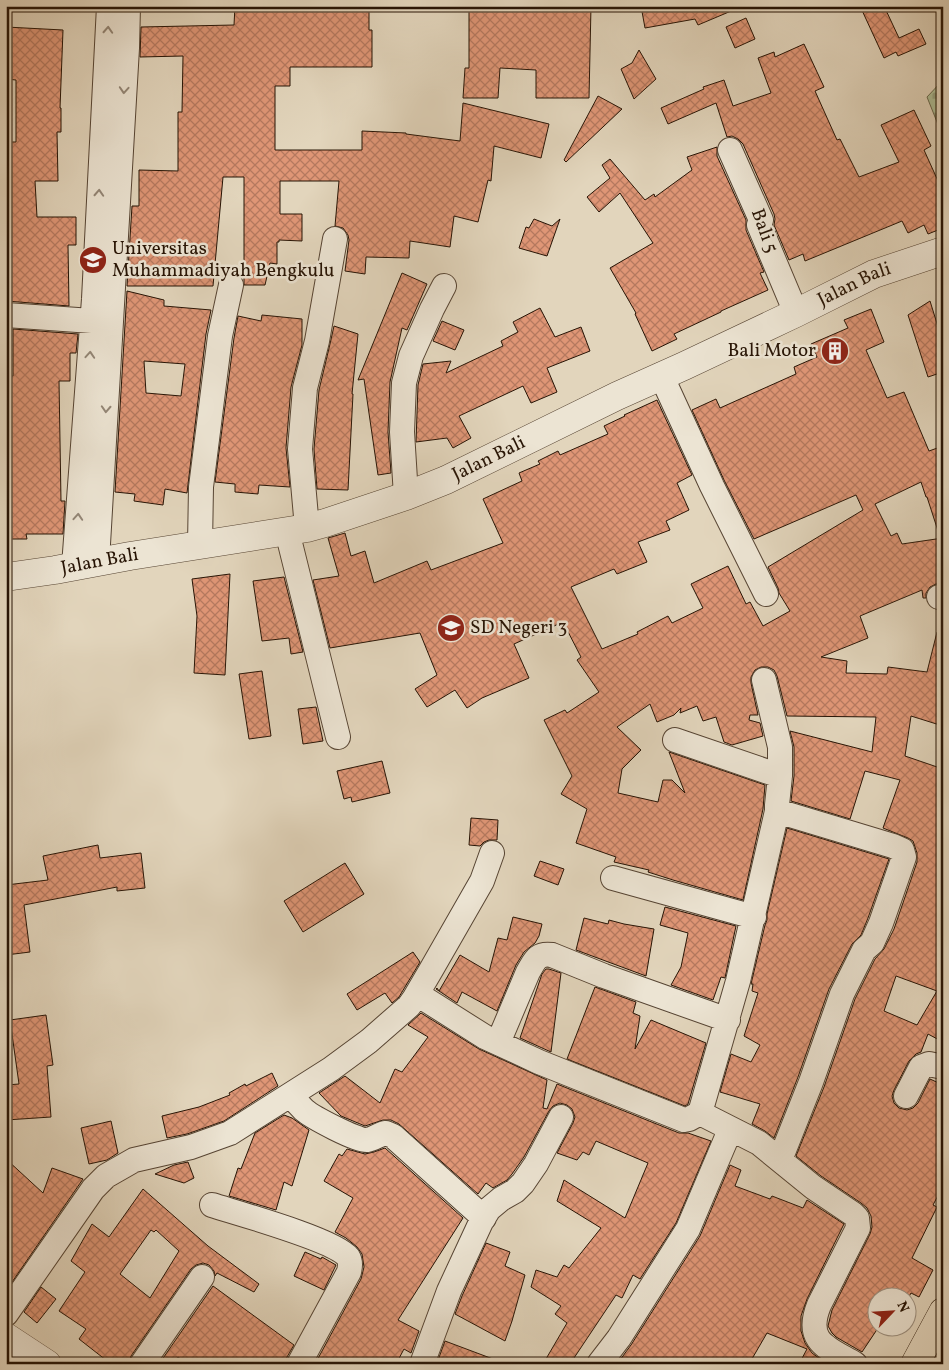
<svg xmlns="http://www.w3.org/2000/svg" width="949" height="1370" font-family="Vollkorn,serif">
<style>
.cemetery{fill:url(#cemetery-stones);stroke:#6a694e}
.building{fill:url(#building-cross-hatch);stroke:#271405;fill-rule:evenodd}
.lines{fill:none;stroke-linecap:round;stroke-linejoin:round}
.minor-casing{stroke:#564433;stroke-width:26}
.tertiary-casing{stroke:#564433;stroke-width:29}
.primary-casing{stroke:#271405;stroke-width:29}
.minor{stroke:#ece4d3;stroke-width:24}
.tertiary{stroke:#ece4d3;stroke-width:28}
.primary{stroke:#e2d5bc;stroke-width:28}
.oneway{stroke:#938676}
.labels{text-anchor:middle;dominant-baseline:central;stroke-width:5;stroke-linejoin:round;paint-order:stroke}
.street-label{font-size:19px;fill:#271405;stroke:#ece4d3}
.poi-label{font-size:19px;fill:#271405;stroke:#ece4d3;text-anchor:start}
</style>
<defs>
<pattern id="cemetery-stones" width="16" height="16" patternUnits="userSpaceOnUse" patternTransform="scale(1.25)"><rect width="16" height="16" fill="#adbe96"/><path d="M2 7V4a2 2 0 0 1 4 0v3zM10 15v-3a2 2 0 0 1 4 0v3z" fill="#95a280"/></pattern>
<pattern id="building-cross-hatch" width="8" height="8" patternUnits="userSpaceOnUse" patternTransform="scale(1.25)"><rect width="8" height="8" fill="#df9676"/><path d="M0 0l8 8M0 8l8-8" fill="none" stroke="#b5795f"/></pattern>
</defs>
<rect width="100%" height="100%" fill="#e2d5bc"/>
<filter id="stains"><feTurbulence type="fractalNoise" baseFrequency=".004" numOctaves="4"/><feColorMatrix values="0 0 0 0 .2 0 0 0 0 .09 0 0 0 0 .02 0 0 0 .5 -.17"/></filter>
<radialGradient id="worn" r=".72"><stop offset=".6" stop-color="#630" stop-opacity="0"/><stop offset="1" stop-color="#630" stop-opacity=".3"/></radialGradient>
<path class="cemetery" d="M943 80V137L927 97Z"/>
<path class="building" d="M235 6H369V30H372V67H290V86H275V150H362V131L406 133V134L460 141 463 103 549 124 541 158 494 146 491 181 488 180 478 222 454 216 450 247 410 241 409 258 366 257 365 274 345 271 349 240 348 235 343 228 335 226 339 181H280V214H302V241L279 240V242H277V264L270 263 265 285H244V177H223L213 286H127L132 206H139V170L178 171V112H182L183 56 140 57 141 27 234 25Z
M559 6H591L589 98H536V70L500 68 498 98H463L465 68H469V10H516V9L558 11Z
M641 6H743L698 25 695 19 645 28Z
M860 6H884L899 38 919 29 926 44 898 56 896 52 884 58Z
M746 18 755 39 735 48 726 27Z
M6 27 63 30 60 108H61V132H57L58 181H35L37 217H76V245H68L69 306 6 301V142H16V80L6 79Z
M804 44 824 87 815 91 837 140 840 139 859 177 899 162 881 125 914 110 931 146 924 150 943 192V228L928 234 924 225 908 233 902 221 805 261 803 254 789 260 774 225 775 219 774 214 743 144 738 139 732 136 727 137 716 103 668 124 661 108 704 89 703 87 724 80 733 106 771 93 758 58 774 52 775 57Z
M639 50 656 79 634 99 621 69 632 63Z
M598 96 622 109 566 162 564 160Z
M717 147V156L746 220V230L764 272 760 273 768 290 721 311V312L674 334 677 339 652 351 635 314 636 313 610 268 653 243 620 193 599 212 587 197 610 178 602 165 610 159 645 200 654 194 655 197 692 170 687 157Z
M534 219 552 226 560 219 547 256 519 248 526 227 529 228Z
M402 273 427 284 407 330 402 328 390 382 388 432 391 473 378 475 364 379 358 380Z
M127 291 164 300V306L211 310 206 334 187 493 165 489 163 505 134 501 135 494 115 492ZM144 361 185 364 181 396 146 393Z
M930 301 943 343V372L928 377 908 315Z
M540 308 555 337 581 327 590 351 547 368 557 392 531 403 523 386 459 416 471 438 453 448 447 438 416 442 418 385 423 364 451 361 446 373 503 346 501 341 518 332 513 322Z
M871 309 884 342 866 350 887 398 904 392 929 451 943 446V533L939 534 927 497H926L921 482 875 504 891 536 897 533 902 544 943 538V584H936L930 587 926 593V598H923L922 590 860 616 868 638 821 657 847 661 846 673 887 674 888 667 927 672 937 632 943 633V726L911 716 905 756 943 769V1042L928 1034 921 1052 916 1054 909 1061 894 1090 892 1096 894 1103 899 1108 907 1110 913 1108 918 1103 930 1079 943 1085V1186L933 1205 937 1207 912 1258 933 1270 919 1297 911 1293 906 1302V1298H876V1328H878L862 1352 836 1337 832 1333 828 1326 832 1310 870 1234 872 1227 871 1216 867 1208 861 1203 821 1176 796 1156 824 1087 855 999 875 959 884 949 894 929 917 862V853L913 841 908 838 883 828 900 780 865 771 850 819 791 801 794 776V747L790 731 872 752 876 717 787 716 777 676 774 670 768 667H761L755 670 751 677V683L758 715H750L749 720 760 723 763 736 732 745 724 742 716 717 703 721 697 706 680 713 681 708 674 715 657 722 650 704 617 727 641 750 622 769 618 793 658 802 663 780H672L685 793 669 752 765 785 763 809 743 900 673 880 648 872 649 870 614 862 616 857 576 843 587 809 561 794 572 776 544 720 565 710 567 713 599 692 577 660 581 657 563 622 514 644 529 678 482 698 467 708 455 690 427 707 415 689 437 675 420 633 330 648 313 580 339 576 328 538 345 533 351 556 365 551 374 583 427 561 431 570 503 543 483 499 522 481 519 473 540 464 538 461 558 451 560 455 608 434 604 426 625 416 624 415 657 400 692 475 677 483 689 510 666 521 670 530 638 542 647 562 617 574 614 569 571 587 602 649 638 634 637 632 668 616 672 623 703 608 691 584 728 566 746 604 750 602 763 626 790 611 779 593 778 588 768 567 863 510 856 495 754 539 724 480 692 410 716 399 720 408 796 374 794 367 817 357 811 344 848 328 844 320ZM896 976 937 991 917 1025 884 1011Z
M262 315 302 319V345L291 387 286 448 290 487 259 485 258 494 235 492V484L215 482 234 338 238 316 261 321Z
M442 321 464 330 455 350 433 341Z
M334 326 358 334 352 394H353L348 490 317 489 314 449 319 390 330 344Z
M13 329 78 334 76 353H70V381H59L61 501H65L63 534H26L27 539H6V376H13Z
M230 574 225 675 194 673 197 616 192 579Z
M284 577 303 652 291 654 289 638 262 641 253 581Z
M262 671 271 736 249 739 239 674Z
M316 707 323 741 303 744 298 709Z
M382 761 390 793 352 802 351 797 344 799 337 771Z
M471 818 498 820 497 840H489L484 842 480 846 469 845Z
M787 828 889 859 868 918 861 935 852 944 829 989 798 1077 774 1138 765 1131 752 1124 760 1104 720 1092 731 1054 751 1062 760 1045 744 1036 758 993 752 991 753 984H751L765 925 767 920V914Z
M98 845 100 858 141 853 145 888 117 891V887L24 905 30 952 6 955V885L48 880 43 856Z
M540 861 564 869 558 885 534 876Z
M345 863 364 894 303 932 284 901Z
M665 907 736 926 725 978 721 977 713 1000 671 985 681 967 688 933 660 925Z
M513 917 542 924 539 936 535 943 524 952 516 965 497 1011 462 992 457 1003 436 989 437 988 439 991 460 955 489 972 498 938 507 940Z
M584 918 608 924 609 920 624 924 654 929 646 976 576 950Z
M413 952 420 962 399 997 392 1003 385 993 357 1010 347 994Z
M546 969H549L561 973 551 1052 520 1038 542 974Z
M595 987 636 1002 633 1013 640 1016 635 1049 651 1020 706 1043 688 1104 685 1106 567 1059Z
M421 1013 479 1049 547 1080 543 1108 547 1109 557 1084 679 1133H688L711 1141 676 1223 640 1279 633 1275 622 1298 616 1295 570 1364H543L567 1323 555 1314 561 1306 531 1287 536 1270 557 1277 564 1265 569 1268 601 1228 557 1201 564 1180 625 1218 648 1163 596 1141 589 1155 583 1152 577 1160 557 1153 573 1123 575 1117 572 1109 567 1105 560 1103 553 1106 549 1111 524 1157 512 1174 507 1180 493 1188 486 1183 478 1194 399 1124 391 1120H383L365 1126 341 1116 319 1093 345 1076 380 1103 395 1069 402 1072 428 1037 408 1025Z
M46 1015 53 1065 47 1066 51 1117 6 1120V1085L19 1084 10 1020Z
M272 1073 278 1086 224 1121 187 1134 167 1138 162 1116 199 1107 230 1095 229 1093 245 1084 246 1086Z
M284 1115 292 1118 309 1130 292 1186 284 1182 276 1210 229 1196 238 1168 241 1169 255 1133Z
M111 1121 118 1153 107 1160 89 1164 81 1128Z
M385 1148 463 1218 398 1320 419 1331 411 1353 404 1349 396 1364H315L361 1279 364 1267 362 1254 357 1247 346 1238 335 1232 353 1198 324 1181 339 1154 342 1156 347 1149 365 1154 374 1152Z
M6 1159 43 1193 52 1168 83 1179 10 1285 6 1282Z
M188 1162 194 1178 184 1183 155 1174 174 1165Z
M730 1165 741 1170 735 1186 770 1199 772 1196 803 1208 807 1200 844 1224 807 1299 801 1316V1331L805 1343 812 1353 827 1364H799L807 1349 767 1333 749 1364H617L631 1345 700 1236Z
M143 1189 208 1246 259 1284 254 1292 217 1273 215 1276 214 1271 209 1265 203 1263 196 1265 191 1269 131 1356 128 1364H111L79 1339 86 1329 59 1311 85 1272 71 1261 92 1224 109 1237ZM151 1230 154 1232 156 1230 179 1251 150 1298 120 1274Z
M486 1243 510 1252 505 1266 525 1275 512 1321 505 1341 455 1314 462 1296Z
M305 1252 321 1259 322 1257 336 1265 324 1290 294 1276Z
M213 1286 294 1345 287 1357 285 1364H187L178 1357 173 1364H159Z
M41 1287 56 1299 37 1323 24 1312Z
M445 1341 501 1362 500 1364 437 1363Z"/>
<g class="lines">
<defs>
<path id="minor" d="M730 150 761 220 759 225 796 313
M6 315 92 321
M661 375 712 486 766 594
M406 496 402 432 404 383 411 356 432 309 444 286
M307 528 300 449 305 388 317 341 335 239
M287 531 338 737
M200 545 201 487 220 336 231 285
M97 561 127 48 128 6
M74 566 94 299 109 6
M939 597 943 598
M764 680 780 747V776L777 805V811L738 981 700 1113 759 1143 813 1187 853 1214 857 1218 858 1228 819 1305C804 1342 828 1348 855 1364
M675 740 780 776
M777 811 893 846 902 850 904 857 881 923 872 943 864 950 842 994 811 1082 780 1160
M613 878 754 917
M417 994 485 1037 539 1062 684 1120 689 1119 700 1113
M498 1043 528 972C535 960 537 953 552 955L604 976 728 1020
M290 1096C295 1100 299 1105 304 1110 312 1117 357 1141 367 1140 374 1139 379 1134 386 1133L393 1136 484 1218
M906 1096 921 1067 929 1064 943 1067
M212 1205C237 1213 335 1240 348 1257 351 1262 350 1267 349 1272L299 1364
M6 1314 93 1189 106 1176 134 1160 191 1147 230 1133 331 1069 369 1041 409 1006 414 999 431 970 482 881 492 853
M142 1364 202 1277
M422 1364 449 1291 481 1222 489 1209 501 1199 515 1191 523 1183 536 1164 561 1117
M599 1364 619 1338 688 1229 730 1130"/>
<g id="tertiary">
<path id="s1" d="M6 577 55 570 130 556 307 528 325 523 406 496 446 480 617 396 684 366 796 313 874 274 943 251"/>
<path d="M6 1337 47 1364"/>
</g>
<path id="primary" d="M915 1364 943 1312"/>
</defs>
<use href="#minor" class="minor-casing"/>
<use href="#tertiary" class="tertiary-casing"/>
<use href="#primary" class="primary-casing"/>
<use href="#minor" class="minor"/>
<use href="#tertiary" class="tertiary"/>
<use href="#primary" class="primary"/>
</g>
<defs><path id="oneway-chevron" d="M-2-3.5L2.5 0L-2 3.5" fill="none" stroke-width="1.6" stroke-linecap="round" stroke-linejoin="round" transform="scale(1.25)"/></defs>
<g class="oneway">
<use href="#oneway-chevron" transform="translate(108 30) rotate(-87)"/>
<use href="#oneway-chevron" transform="translate(124 90) rotate(94)"/>
<use href="#oneway-chevron" transform="translate(99 193) rotate(-87)"/>
<use href="#oneway-chevron" transform="translate(90 355) rotate(-86)"/>
<use href="#oneway-chevron" transform="translate(106 409) rotate(93)"/>
<use href="#oneway-chevron" transform="translate(78 517) rotate(-86)"/>
</g>
<defs>
<symbol id="university-disc" viewBox="-11 -11 22 22"><circle r="9.5" fill="#8f2418" stroke="#ece4d3"/><path d="M0-5L7-2L0 1L-7-2ZM-4 1L0 2.5L4 1V4Q0 6-4 4Z" fill="#fff"/></symbol>
<symbol id="building-disc" viewBox="-11 -11 22 22"><circle r="9.5" fill="#8f2418" stroke="#ece4d3"/><path d="M-4-6H4V6H1V3H-1V6H-4ZM-2.5-4.3h1.7v1.8h-1.7ZM.8-4.3h1.7v1.8H.8ZM-2.5-1h1.7V.8h-1.7ZM.8-1h1.7V.8H.8Z" fill="#fff"/></symbol>
<symbol id="school-disc" viewBox="-11 -11 22 22"><circle r="9.5" fill="#8f2418" stroke="#ece4d3"/><path d="M0-5L7-2L0 1L-7-2ZM-4 1L0 2.5L4 1V4Q0 6-4 4Z" fill="#fff"/></symbol>
</defs>
<g fill-rule="evenodd">
<use href="#university-disc" x="77" y="244" width="32" height="32"/>
<use href="#building-disc" x="819" y="335" width="32" height="32"/>
<use href="#school-disc" x="435" y="612" width="32" height="32"/>
</g>
<g class="labels">
<g class="street-label">
<text transform="translate(764 231) rotate(70)">Bali 5</text>
<text stroke="none"><textPath href="#s1" startOffset="905">Jalan Bali</textPath></text>
<text stroke="none"><textPath href="#s1" startOffset="500">Jalan Bali</textPath></text>
<text stroke="none"><textPath href="#s1" startOffset="95">Jalan Bali</textPath></text>
</g>
<g class="poi-label">
<text x="112" y="249">Universitas<tspan x="112" dy="22">Muhammadiyah Bengkulu</tspan></text>
<text x="816" y="351" text-anchor="end">Bali Motor</text>
<text x="470" y="628">SD Negeri 3</text>
</g>
</g>
<rect width="949" height="1370" fill="none" stroke="#e2d5bc" stroke-width="25"/>
<rect x="8" y="8" width="934" height="1355" fill="none" stroke="#271405" stroke-width="2.5"/>
<rect x="12" y="12" width="924" height="1345" fill="none" stroke="#271405"/>
<g transform="translate(892 1312) rotate(65)"><circle r="24" fill="#ece4d3" stroke="#9d9181"/>
<path d="M0-4L9 19L0 12L-9 19Z" fill="#8f2418"/>
<text y="-8" font-size="14" font-weight="bold" text-anchor="middle" fill="#271405">N</text>
</g>
<rect width="100%" height="100%" filter="url(#stains)"/>
<rect width="100%" height="100%" fill="url(#worn)"/>
</svg>
